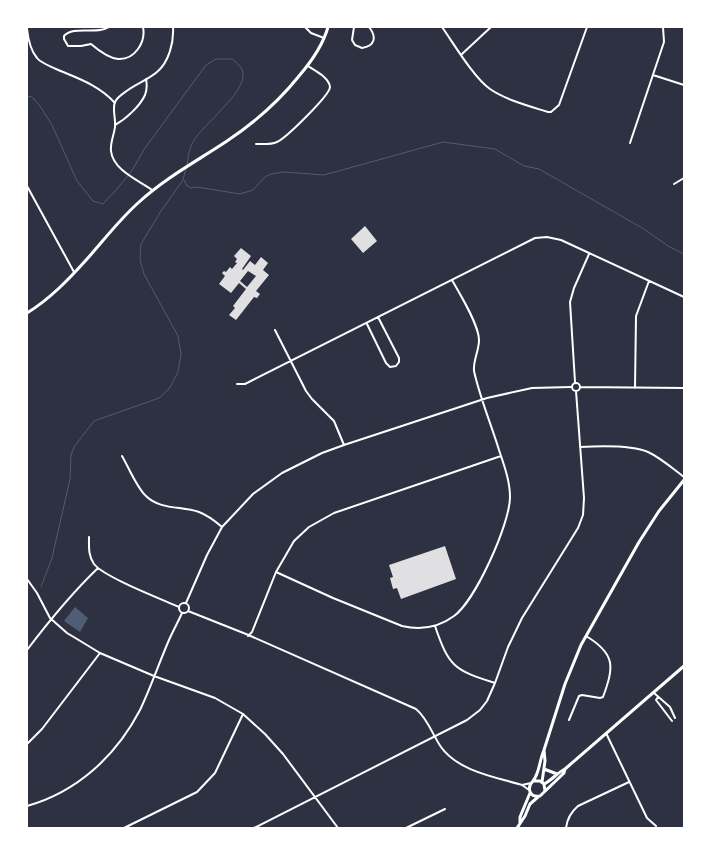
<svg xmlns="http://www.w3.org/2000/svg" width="711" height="855" font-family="Literata,serif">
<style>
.water{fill:#4f5d75}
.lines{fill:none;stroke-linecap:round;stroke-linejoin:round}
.stream{stroke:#4f5d75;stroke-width:1}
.building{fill:#e0e0e3;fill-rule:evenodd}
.minor{stroke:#fff;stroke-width:2}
.tertiary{stroke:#fff;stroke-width:3}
</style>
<rect width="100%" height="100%" fill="#2d3142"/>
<path class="water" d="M75 607 88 618 80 632 64 621Z"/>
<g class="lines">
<path class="stream" d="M27 96 32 97 40 106 52 125 77 181 93 201 103 204 116 190 131 172 145 148 206 65 216 59H232C237 63 242 67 243 73 246 93 203 124 193 142 189 149 188 157 187 165
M184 180 187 186 191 188 197 187 240 194 253 190 265 177 271 174 284 172 324 175 443 142 495 149 524 166 539 169 644 229 668 246 684 254
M41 587 52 558 70 479 71 455 74 447 94 421 159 398 169 389 178 372 181 354 178 336 144 274 140 260 141 244 161 211 183 180 186 168"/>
</g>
<path class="building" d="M365 226 377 241 363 253 351 239Z
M241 248 251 256 242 269 243 270 250 261 255 265 261 257 268 263 263 270 269 275 256 291 260 294 257 298 254 297 236 320 229 315 235 308 233 306 246 289 239 283 231 293 219 284 225 276 222 273 224 271 226 272 230 267 232 269 237 263 235 262 237 259 234 256ZM248 271 256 276 247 287 240 281Z
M445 546 456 579 401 599 397 588 393 589 390 578 393 577 389 565Z"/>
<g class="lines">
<path class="minor" d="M109 27C97 35 73 25 64 36V39L68 46H81L91 44C98 50 109 58 118 59 135 60 146 42 143 27
M305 27 311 33 324 38
M354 27 352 40 355 45 362 48C375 46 377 37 369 27
M442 27C454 44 474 78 490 89 506 100 529 106 548 112H551L559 105 587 27
M27 29C28 38 31 51 37 58 41 63 50 66 56 69 77 78 99 85 115 103
M462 54 491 27
M653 75 684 85
M115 125C126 119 140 106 145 95 147 90 147 84 146 79
M630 143 664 42 663 27
M256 144C263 144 270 145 277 142 286 138 330 95 330 87 329 77 315 71 308 66
M674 184 684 178
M27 186 74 272
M152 190C138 180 113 170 111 151 110 143 114 135 115 127 116 119 112 109 115 102 117 97 124 93 128 90 138 83 149 79 157 72 169 62 174 42 173 27
M367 324 386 363 390 367 396 366 399 362V358L378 317
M275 330 306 391 312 399 334 421 344 445
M575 382 570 302 574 288 589 254
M572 387a4 4 0 1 1 8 0a4 4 0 1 1-8 0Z
M237 384H245L535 238 547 237 561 240 684 297
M580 387 684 388
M635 388 636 316 649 281
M580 447C598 446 632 445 648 452 661 458 673 469 684 477
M122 456C129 468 137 488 146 496 160 510 182 506 199 512 207 515 215 521 222 527
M89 537C89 547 88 555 94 564 104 577 161 599 179 607
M276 572 333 598 402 626C420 630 438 628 454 616 475 601 510 524 510 497 510 481 504 465 499 450 491 424 480 398 474 371 473 360 479 351 479 340 479 325 460 294 452 280
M27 579 37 593 50 618 67 633 77 639 100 653 154 676 215 698 243 714 265 734 283 754 338 828
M179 608a5 5 0 1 1 10 0a5 5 0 1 1-10 0Z
M186 603 207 555 222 527 253 494 282 473 322 453 344 445 487 398 532 388 571 387
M188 611 246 634 416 709C428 719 432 734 441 747 458 771 495 777 522 785L529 790
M435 626C449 667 454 670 495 683
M248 636 252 632 276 572 294 541 309 527 334 513 501 456
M27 650C49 621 72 593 98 568
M654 693 670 707 675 718
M658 697 656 700 672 721
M569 720 579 696 582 695 600 698 603 697C614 667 616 654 586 636
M606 733 647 818 656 826
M27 744 42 729 100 653
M522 785 531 783
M27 806C77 792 116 756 140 710 151 687 159 663 169 640 173 631 178 622 182 613
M124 828 197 792 215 773 243 714
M254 828 467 720 480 710 487 701 495 683 508 647 522 618 578 528 583 515 584 498 576 391
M406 828 445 809
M566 828C567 819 571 812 578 806L629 782"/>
<path class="tertiary" d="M27 313C50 299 69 279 87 259 104 240 119 220 138 203 165 178 197 161 227 141 254 123 279 101 299 76 311 62 323 45 328 27
M544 769 557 774
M533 781C540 772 539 761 544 750L565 684 581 645 639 542 659 511 684 480
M542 782 545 761 544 750
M544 784C552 780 557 773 565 769L684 666
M545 791 544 784 540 781H533C526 788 530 798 540 796L564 773 565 769
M520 823V817L530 793
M517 828 525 816 530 804 538 797"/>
</g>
<rect width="711" height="855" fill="none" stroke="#ffffff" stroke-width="56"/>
</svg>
